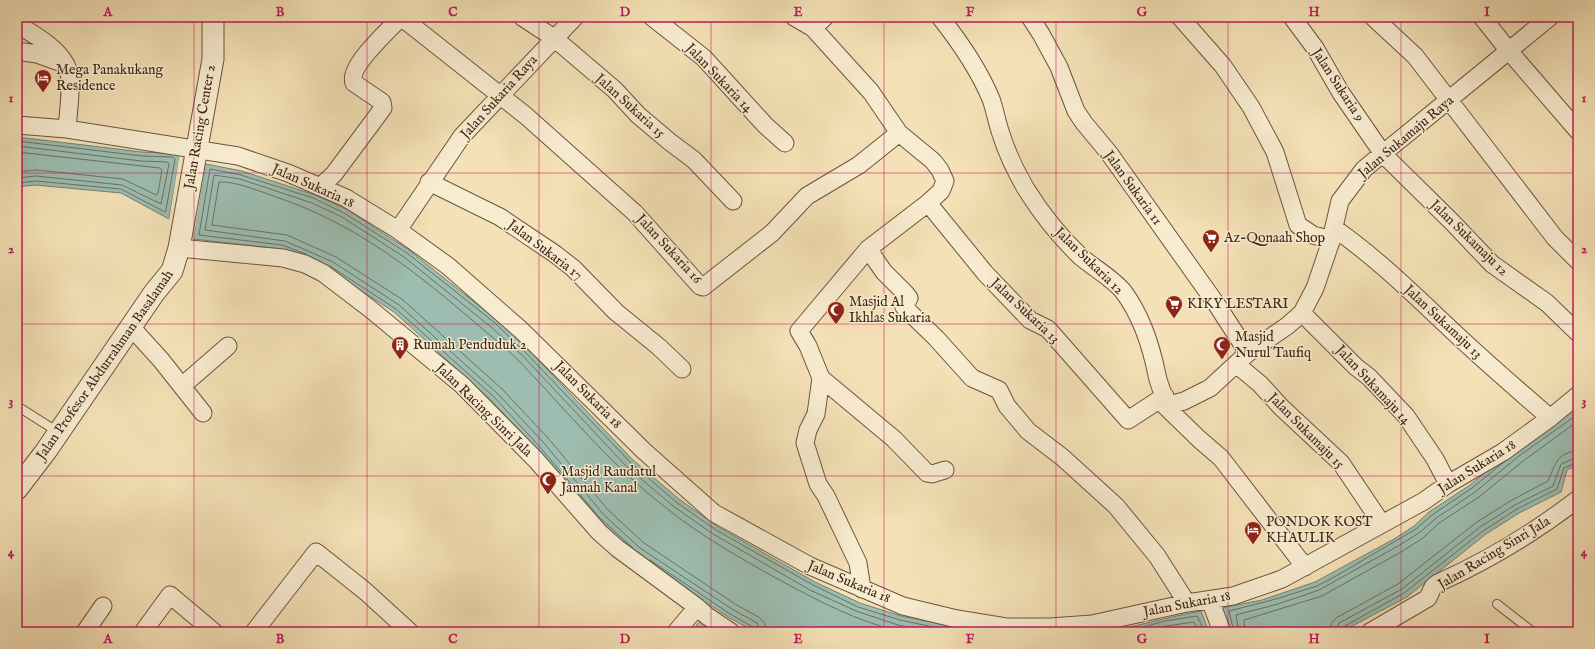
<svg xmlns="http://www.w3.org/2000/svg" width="1595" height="649" font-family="'IM FELL English',serif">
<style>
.green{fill:#b6c493;stroke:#7a7455}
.water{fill:#9cbdb0;stroke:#768073}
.pier{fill:#f5e1b7}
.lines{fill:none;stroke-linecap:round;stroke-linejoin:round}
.shore{stroke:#6c7164;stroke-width:1}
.service-casing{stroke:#6b543f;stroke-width:10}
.minor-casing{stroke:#6b543f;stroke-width:19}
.tertiary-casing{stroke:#6b543f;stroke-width:23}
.service{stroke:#f8ecd0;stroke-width:8}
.minor{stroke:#f8ecd0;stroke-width:17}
.tertiary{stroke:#f8ecd0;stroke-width:21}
.grid{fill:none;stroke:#c2185b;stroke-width:1;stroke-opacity:0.55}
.labels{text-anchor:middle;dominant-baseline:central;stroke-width:3;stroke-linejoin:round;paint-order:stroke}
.poi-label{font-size:14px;fill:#3d2517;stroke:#f8ecd0;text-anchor:start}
.street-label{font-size:14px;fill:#3d2517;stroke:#f8ecd0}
.neatline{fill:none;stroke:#c2185b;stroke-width:1.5}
.grid-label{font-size:13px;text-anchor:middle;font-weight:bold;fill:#c2185b}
</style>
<rect width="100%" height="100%" fill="#f5e1b7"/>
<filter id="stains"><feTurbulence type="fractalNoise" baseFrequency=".005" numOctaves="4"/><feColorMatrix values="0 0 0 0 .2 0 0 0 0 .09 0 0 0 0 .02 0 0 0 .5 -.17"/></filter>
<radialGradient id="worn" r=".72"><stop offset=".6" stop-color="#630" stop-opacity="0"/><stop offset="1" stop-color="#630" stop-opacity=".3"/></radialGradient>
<path class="green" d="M700 621 710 631 709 632H691Z"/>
<path class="water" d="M17 137 142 152 180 154 169 219 121 193 35 185 17 187Z
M206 164 242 171 315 195 346 209 409 250 497 320 529 350 633 460 679 499 718 527 815 582 860 603 901 616 981 632H755L728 617 635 555 598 521 536 448 491 400 394 312 329 270 282 249 193 239Z
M1578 403V465L1567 470 1561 492 1519 513 1486 534 1407 597 1341 632H1231L1222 608 1262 600 1315 582 1394 539 1414 526 1429 512 1470 485 1513 449Z
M1201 611 1209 632H1099C1134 628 1166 617 1201 611Z"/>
<path class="pier" d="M180 152 182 154 171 219 169 221Z
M207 162 206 164 193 241 191 238 205 163Z"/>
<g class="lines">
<path class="shore" d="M17 141 142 156 173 157 175 159 166 210 165 212 121 189 36 181 17 183
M17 146 141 161 167 162 169 164 161 204 122 185 36 176 17 178
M17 152 160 168 162 170 158 193 156 195 123 179 36 170 17 172
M306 254 282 245 199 235 210 169 241 175 313 198 344 213 407 253 495 323 526 353 631 463 676 502 716 530 813 585 858 607 900 620 957 632
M330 266 396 309 494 397 539 446 600 518 633 548
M650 560 730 614 753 627 756 632
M761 632 757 623 732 609 640 548 604 515 543 442 498 394 399 305 333 262 285 241 205 230 214 175 240 179 312 203 342 217 404 257 491 327 523 356 627 467 673 506 713 534 810 590 856 611 898 625 930 632
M767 632 765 624 760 618 735 604 644 543 608 510 548 438 502 389 403 300 336 257 287 235 212 225 219 182C237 181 261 192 279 198 352 223 407 265 465 314 483 330 502 344 519 361 568 412 613 468 670 511 703 537 740 558 776 578 816 600 858 622 902 632
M1125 632 1165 621 1197 616 1205 632
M1148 632 1166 626 1194 622 1199 632
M1234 632 1229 611 1276 599 1317 586 1336 576 1416 529 1432 515 1472 488 1504 462
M1239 632 1236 615 1278 604 1319 590 1398 546 1419 533 1435 519 1475 492 1519 456 1578 414
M1245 632 1244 620 1322 596 1401 552 1423 538 1439 523 1479 497 1523 461 1578 421
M1330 632 1331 624 1336 618 1398 584 1477 522 1512 500 1548 481C1555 466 1556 452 1578 451
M1336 632 1339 623 1402 589 1480 527 1515 505 1553 486 1561 464 1578 457
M1341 632 1343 627 1404 593 1483 531 1517 509 1557 489 1564 468 1578 462"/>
<defs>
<path id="service" d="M17 406 58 432
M1497 604 1533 632"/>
<path id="minor" d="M401 17 525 115 635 213 700 286 703 287 772 233 807 196 859 165 899 133
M522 17 554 38 615 90 638 115 670 142 694 160 733 201
M652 17 704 58 765 125 785 143
M794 17 813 28 871 92 899 133 933 161 940 170 945 181 941 191 928 203 868 249 799 331 808 346 821 378 894 439 927 473 932 474 945 470
M940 17C959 41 979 70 991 99 995 110 997 123 1001 134 1007 153 1016 172 1026 189 1041 213 1060 237 1081 257 1094 268 1112 278 1123 291 1141 315 1151 345 1157 375 1159 386 1165 395 1165 406
M1030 17 1041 34 1059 67 1076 111 1084 123 1109 153 1217 305 1248 353
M1180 17 1223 66 1251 107 1275 152 1298 225 1313 235 1332 240
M1292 17 1315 48 1341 93 1383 154 1452 222 1492 264 1547 303 1578 333
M1373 17 1415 56 1555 238 1578 261
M1482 17 1509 51 1578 131
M17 24C34 35 56 46 66 65 74 79 68 112 67 129
M813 28 825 17
M17 51 37 54 65 64
M17 125 67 129 238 156 288 173 346 198 398 230 448 266 521 330 644 451 714 513 810 566 903 606 957 619 1006 627H1050L1092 624 1187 603 1233 596 1282 579 1424 501 1448 484 1503 452 1550 418 1578 395
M429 182 500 217 555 254 573 268 616 312 659 347 682 369
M320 187 334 174 383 108 382 102 354 83C347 67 390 29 401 17
M928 203 985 273 1030 320 1048 329 1128 420 1165 396
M1334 228C1384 263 1426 307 1471 348 1497 372 1524 395 1550 418
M398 230 462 136 575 17
M179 248 283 258 305 264 323 273 369 308 462 385 536 460 599 532 617 548 697 607 707 616 731 632
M868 249 884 272 906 294 909 298 904 307 936 338 972 378 999 390 1007 406 1028 431 1062 457 1116 506 1157 556 1187 603
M1302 313 1356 367 1369 377 1406 416 1435 459 1448 484
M131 327 161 360 203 413
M1236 364 1260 384 1281 407 1341 463 1382 524
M821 378 816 414 808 430 805 443 818 484 826 496 858 563 862 589
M182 386 228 346
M1165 406 1184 401 1210 388 1248 353 1287 326 1302 313 1315 288 1330 244 1340 201 1364 169 1550 17
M1165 406 1199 439 1221 458 1305 567
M1210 600 1222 632
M85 632 103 606
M143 632 170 595 214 632
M254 632 316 552 365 591 410 632
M676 632 697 607
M1370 632 1428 598 1433 587 1438 583C1487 561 1535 532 1578 499"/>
<path id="tertiary" d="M17 489 46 451 154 293 172 271 179 248 213 59V17"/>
</defs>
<use href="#service" class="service-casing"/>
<use href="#minor" class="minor-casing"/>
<use href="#tertiary" class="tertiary-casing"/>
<use href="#service" class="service"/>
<use href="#minor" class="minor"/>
<use href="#tertiary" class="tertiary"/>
</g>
<path class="grid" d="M194 17V632M367 17V632M539 17V632M711 17V632M884 17V632M1056 17V632M1228 17V632M1401 17V632M17 173H1578M17 324H1578M17 476H1578"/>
<defs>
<symbol id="hotel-pin" viewBox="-11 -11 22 30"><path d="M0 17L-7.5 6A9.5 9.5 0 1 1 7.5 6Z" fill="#8f2418" stroke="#f8ecd0"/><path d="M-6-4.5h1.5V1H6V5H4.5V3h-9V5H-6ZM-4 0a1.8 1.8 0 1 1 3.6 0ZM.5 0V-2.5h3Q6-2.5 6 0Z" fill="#fff"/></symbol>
<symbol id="supermarket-pin" viewBox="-11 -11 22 30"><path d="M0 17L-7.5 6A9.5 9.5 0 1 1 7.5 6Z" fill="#8f2418" stroke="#f8ecd0"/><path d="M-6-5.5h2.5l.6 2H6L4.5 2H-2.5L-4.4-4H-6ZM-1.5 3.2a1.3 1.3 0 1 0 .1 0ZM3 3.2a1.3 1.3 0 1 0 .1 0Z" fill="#fff"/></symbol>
<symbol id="mosque-pin" viewBox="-11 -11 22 30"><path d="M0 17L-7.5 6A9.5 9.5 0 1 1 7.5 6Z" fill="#8f2418" stroke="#f8ecd0"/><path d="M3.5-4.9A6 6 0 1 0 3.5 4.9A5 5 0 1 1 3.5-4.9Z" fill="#fff"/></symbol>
<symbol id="building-pin" viewBox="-11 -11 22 30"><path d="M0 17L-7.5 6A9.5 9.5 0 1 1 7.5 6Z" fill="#8f2418" stroke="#f8ecd0"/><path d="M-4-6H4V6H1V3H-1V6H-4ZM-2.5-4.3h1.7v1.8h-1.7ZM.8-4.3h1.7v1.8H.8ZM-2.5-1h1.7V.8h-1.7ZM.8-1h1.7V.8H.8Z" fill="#fff"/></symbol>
</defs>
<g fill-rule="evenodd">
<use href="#hotel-pin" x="33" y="68" width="20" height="27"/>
<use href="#supermarket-pin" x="1201" y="228" width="20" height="27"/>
<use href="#supermarket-pin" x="1164" y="294" width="20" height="27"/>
<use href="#mosque-pin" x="826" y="300" width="20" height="27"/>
<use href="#building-pin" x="390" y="335" width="20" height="27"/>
<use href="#mosque-pin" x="1212" y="335" width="20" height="27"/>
<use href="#mosque-pin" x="538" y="470" width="20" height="27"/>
<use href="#hotel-pin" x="1243" y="520" width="20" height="27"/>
</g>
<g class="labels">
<g class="poi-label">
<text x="56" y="70">Mega Panakukang<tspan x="56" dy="16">Residence</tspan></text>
<text x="1224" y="238">Az-Qonaah Shop</text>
<text x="849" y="302">Masjid Al<tspan x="849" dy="16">Ikhlas Sukaria</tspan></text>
<text x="1187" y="304">KIKY LESTARI</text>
<text x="1235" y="337">Masjid<tspan x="1235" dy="16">Nurul Taufiq</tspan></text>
<text x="413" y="345">Rumah Penduduk 2</text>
<text x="561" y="472">Masjid Raudatul<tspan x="561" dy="16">Jannah Kanal</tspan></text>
<text x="1266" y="522">PONDOK KOST<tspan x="1266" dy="16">KHAULIK</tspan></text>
</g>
<g class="street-label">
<text transform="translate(719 78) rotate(46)">Jalan Sukaria 14</text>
<text transform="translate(1338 85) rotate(57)">Jalan Sukaria 9</text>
<text transform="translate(499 97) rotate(-48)">Jalan Sukaria Raya</text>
<text transform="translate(630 106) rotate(42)">Jalan Sukaria 15</text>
<text transform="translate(200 127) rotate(-80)">Jalan Racing Center 2</text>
<text transform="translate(1406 137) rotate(-40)">Jalan Sukamaju Raya</text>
<text transform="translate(313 186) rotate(24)">Jalan Sukaria 18</text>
<text transform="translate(1133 188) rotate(54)">Jalan Sukaria 11</text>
<text transform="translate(1469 238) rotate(44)">Jalan Sukamaju 12</text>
<text transform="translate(669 249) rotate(47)">Jalan Sukaria 16</text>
<text transform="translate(545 250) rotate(37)">Jalan Sukaria 17</text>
<text transform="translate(1089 261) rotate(44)">Jalan Sukaria 12</text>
<text transform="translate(1025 311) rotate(43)">Jalan Sukaria 13</text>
<text transform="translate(1443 322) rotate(43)">Jalan Sukamaju 13</text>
<text transform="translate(105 365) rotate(-55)">Jalan Profesor Abdurrahman Basalamah</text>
<text transform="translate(1373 385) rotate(47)">Jalan Sukamaju 14</text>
<text transform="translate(588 395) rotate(45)">Jalan Sukaria 18</text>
<text transform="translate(484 410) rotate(44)">Jalan Racing Sinri Jala</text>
<text transform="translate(1306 431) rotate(45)">Jalan Sukamaju 15</text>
<text transform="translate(1477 467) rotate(-32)">Jalan Sukaria 18</text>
<text transform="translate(1494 553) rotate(-31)">Jalan Racing Sinri Jala</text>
<text transform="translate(849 582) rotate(23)">Jalan Sukaria 18</text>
<text transform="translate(1187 604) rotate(-11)">Jalan Sukaria 18</text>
</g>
</g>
<rect width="1595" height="649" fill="none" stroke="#f5e1b7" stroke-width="44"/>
<rect x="22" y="22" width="1551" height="605" class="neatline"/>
<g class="grid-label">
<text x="108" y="16">A</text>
<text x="280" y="16">B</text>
<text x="453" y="16">C</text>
<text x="625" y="16">D</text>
<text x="798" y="16">E</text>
<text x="970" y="16">F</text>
<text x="1142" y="16">G</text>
<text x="1314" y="16">H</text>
<text x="1487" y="16">I</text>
<text x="11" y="102">1</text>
<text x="1584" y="102">1</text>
<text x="11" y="253">2</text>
<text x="1584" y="253">2</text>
<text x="11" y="405">3</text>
<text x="1584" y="405">3</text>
<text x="11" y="556">4</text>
<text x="1584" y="556">4</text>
<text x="108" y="643">A</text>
<text x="280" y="643">B</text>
<text x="453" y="643">C</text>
<text x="625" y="643">D</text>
<text x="798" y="643">E</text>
<text x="970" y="643">F</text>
<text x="1142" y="643">G</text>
<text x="1314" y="643">H</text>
<text x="1487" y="643">I</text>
</g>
<rect width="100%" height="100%" filter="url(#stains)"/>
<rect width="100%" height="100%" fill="url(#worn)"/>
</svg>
